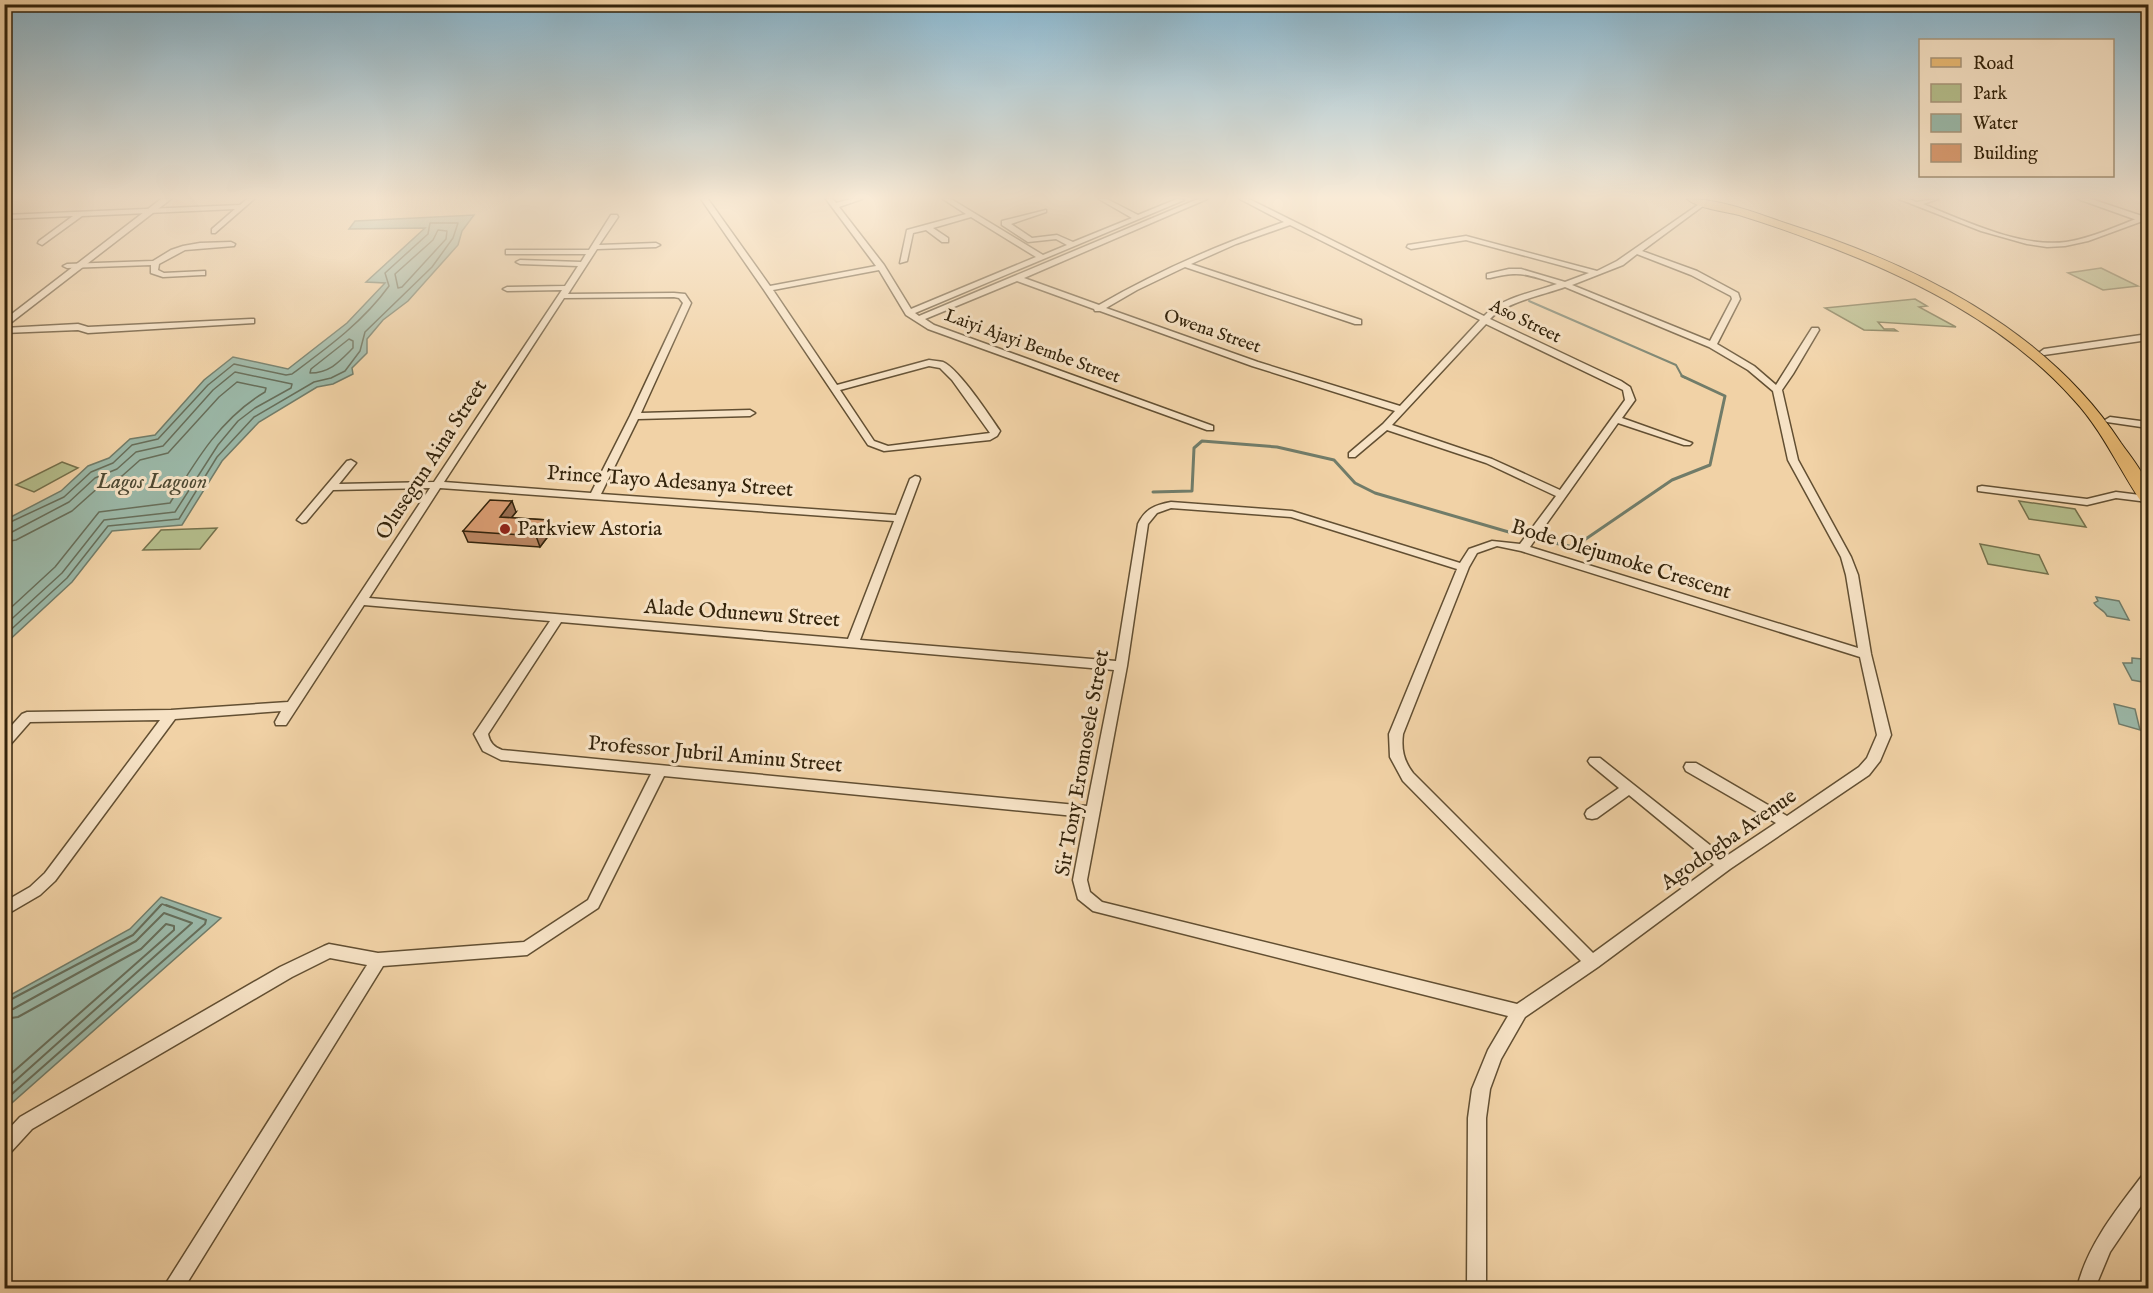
<svg xmlns="http://www.w3.org/2000/svg" width="2153" height="1293" font-family="'IM FELL English',serif">
<style>
.green{fill:#b4bd8b;stroke:#74704b;stroke-width:1.5}
.water{fill:#9bb8a8;stroke:#717c69;stroke-width:1.5}
.lines{fill:none;stroke-linecap:round;stroke-linejoin:round}
.shore-far1{stroke:#676e5a;stroke-width:1.5}
.shore{stroke:#676e5a;stroke-width:2}
.stream-far1{stroke:#717c69;stroke-width:2}
.stream{stroke:#717c69;stroke-width:3}
.minor-casing{stroke:#624f32;stroke-width:3}
.tertiary-casing{stroke:#624f32;stroke-width:3}
.primary-casing{stroke:#33230b;stroke-width:2}
.minor{fill:#f6e2c5;fill-rule:evenodd}
.tertiary{fill:#f6e2c5;fill-rule:evenodd}
.primary{fill:#e8b973;fill-rule:evenodd}
.wall{fill:#ba8561;stroke:#33230b;stroke-width:1.5}
.shaded-wall{fill:#976c4f;stroke:#33230b;stroke-width:1.5}
.building{fill:#d89b71;stroke:#33230b;stroke-width:1.5}
.poi-dot{fill:#8f2418;stroke:#f6e2c5;stroke-width:2}
.labels{text-anchor:middle;dominant-baseline:central;stroke-width:6;stroke-linejoin:round;paint-order:stroke}
.far-street-label{font-size:18px;fill:#33230b;stroke:#f6e2c5}
.street-label{font-size:21px;fill:#33230b;stroke:#f6e2c5}
.poi-label{font-size:21px;fill:#33230b;stroke:#f6e2c5;text-anchor:start}
.water-label{font-size:22px;font-style:italic;fill:#4d4832;stroke:#f6e2c5}
</style>
<rect width="100%" height="100%" fill="#f1d2a6"/>
<filter id="stains"><feTurbulence type="fractalNoise" baseFrequency=".00333" numOctaves="4"/><feColorMatrix values="0 0 0 0 .2 0 0 0 0 .09 0 0 0 0 .02 0 0 0 .5 -.17"/></filter>
<radialGradient id="worn" r=".72"><stop offset=".6" stop-color="#630" stop-opacity="0"/><stop offset="1" stop-color="#630" stop-opacity=".3"/></radialGradient>
<path class="green" d="M2101 268 2138 286 2103 290 2068 273Z
M1915 299 1927 306 1919 307 1956 327 1878 322 1884 329H1894L1897 331 1864 330 1825 308Z
M62 462 78 468 34 492 16 485Z
M2019 501 2075 509 2086 527 2029 519Z
M217 528 200 549 143 550 161 530Z
M1980 544 2039 555 2048 574 1988 564Z"/>
<path class="water" d="M474 215 462 231 458 245 408 301 383 320 367 339V353L352 368 353 374 333 384 317 387 259 422 222 461 182 525 112 531 72 582 5 644V520L61 491 88 466 109 458 130 439 155 435 204 380 233 357 288 369 347 323 385 283 366 282 425 228 349 229 355 221Z
M2096 597 2119 601 2129 620 2107 616C2104 609 2097 609 2094 603L2098 601Z
M2132 658 2142 659 2148 670V683L2132 680 2123 663H2132Z
M2114 704 2135 709 2140 730 2119 724Z
M161 897 221 918 5 1109V998L130 929Z"/>
<g class="lines">
<path class="shore-far1" d="M438 230 447 231 446 239 402 287 398 288 395 274 433 240Z
M349 339 353 341V348C340 361 330 373 310 373L311 369Z
M4 525 64 497 91 472 113 463 132 445 158 439 208 385 234 364 286 375 292 374C327 348 363 322 389 286L385 273 428 234 430 223H458L453 238 432 267 365 332 360 351 345 371 331 378 314 382 254 417 217 457 179 519 108 526 67 578 4 636
M4 533 12 532 69 502 95 478 117 469 136 452 163 446 213 390 235 372 292 384 291 388 255 408 238 421 218 445 175 512 104 520 62 573 4 626
M4 542 16 540 72 511 100 486 122 476 140 460 168 453 219 397 237 382 266 388 265 392C221 418 196 460 170 503L99 512 55 567 4 614
M159 907 162 904 170 907"/>
<path class="shore" d="M4 1003 133 935 161 905
M4 1010 13 1009 136 941 164 913 192 923 4 1091
M4 1019 18 1017 141 949 166 924 174 926V930L4 1080
M4 1101 205 924 206 920 166 905"/>
<path class="stream-far1" d="M1529 301 1676 365 1682 376 1686 378"/>
<path class="stream" d="M1153 492 1192 491 1194 448 1202 441 1277 447 1334 460 1355 483 1375 493 1519 535
M1539 540 1574 547 1623 565
M1574 547 1672 480 1710 465 1725 396 1682 376"/>
<defs>
<path id="minor" d="M247 199H254L215 233H212V229L235 209 82 216 42 245 38 243 39 241 73 216 4 219V215L240 205Z
M701 199H708L770 286 876 266 826 199H833L836 203 851 199H862L839 207 884 265 911 309 1036 257 971 217 933 228 948 238V242H942L926 230 913 233 907 261 900 263 907 230 966 214 943 199H951L1043 255 1067 245 1056 239 1028 242 1002 225V221L1046 210V212L1011 224 1032 238 1057 235 1073 242 1132 218 1099 199H1107L1138 215 1177 199 1184 200 915 313 919 316 1198 199H1207L1024 278 1099 305C1158 271 1220 244 1284 222L1240 199H1249L1484 316C1501 298 1534 292 1557 284 1528 275 1521 270 1490 278H1487V274L1509 269H1521L1565 282 1589 273 1466 240 1411 249 1407 247 1408 245 1466 236 1597 271 1617 261 1705 200 1707 201V203L1642 251 1697 271 1738 293 1740 299 1717 344 1754 366 1776 385 1812 328H1818L1819 330 1793 374 1782 390 1798 460 1851 557 1858 575 1871 654 1891 735 1880 761 1869 775 1730 869 1598 967 1525 1017 1501 1059 1490 1089 1486 1118V1288H1467L1468 1118 1472 1089 1488 1050 1508 1016 1093 911 1078 899 1073 880 1085 817 664 776 598 908 527 955 383 966 184 1288H163L367 965 330 958 292 977 32 1129 10 1153 4 1156V1134L20 1117 280 967 324 946 329 944 378 953 524 942 588 900 651 774 501 760 483 751 474 734 550 621 364 605 286 725H276L275 722 281 711 175 719 55 881 40 895 4 916V902L30 887 45 873 160 720 30 722 9 746 4 748V734L22 714 27 712 171 710 288 702 430 488 333 490 306 522 302 523 297 520 347 461 351 460 356 463 339 484 434 482 562 290 507 291 503 289 507 287 565 286 578 266 520 264 516 262 520 260 581 262 586 254H506V250H589L611 215H617L618 217 599 245 656 243 660 245 656 247 597 249 568 294 674 293 685 294 691 303 641 413 750 410 755 413 750 416 638 419 601 494 896 515 910 479 915 476 919 477 920 479 860 640 1116 661 1138 524C1145 509 1155 505 1171 502L1292 511 1460 563 1469 549 1492 541 1520 544 1556 496 1486 463 1387 430 1355 457H1349V453L1383 424 1395 411 1252 366 1100 311H1095L1094 309 1017 281 925 319 934 325 1213 426V430H1207L928 329 906 315 879 270 773 290 837 385 929 360C934 361 939 361 943 362 959 369 989 415 1000 431L997 436 990 440 884 451 868 445 764 290ZM1290 225 1480 320 1400 406 1258 362 1106 308 1137 290 1185 267 1355 324H1361V320L1191 264 1236 244ZM1637 254 1691 275 1731 296 1732 299 1710 341 1572 285 1623 265ZM1565 287 1709 347 1748 370 1773 391 1788 460 1841 557 1846 575 1858 648 1530 547 1618 423 1684 445H1690L1692 443 1622 418 1635 400 1630 387 1621 381 1490 319C1506 302 1543 295 1565 287ZM564 298 674 297 679 298 683 303 630 416 591 493 444 482ZM1486 324 1623 390 1625 400 1560 490 1492 459 1392 425ZM929 366 940 368 952 380 990 433 888 446 874 441 840 390ZM440 488 894 521 848 639 369 598ZM1171 508 1291 517 1457 569 1389 734 1390 757 1403 781 1581 961 1517 1004 1102 902 1090 892 1087 880 1127 666 1148 524 1157 513ZM1497 546 1521 551 1860 657 1877 735 1867 758 1859 767 1787 816 1696 763H1686L1684 767 1686 771 1776 823 1725 857 1600 758H1590L1588 761 1590 764 1619 788 1587 810 1585 814 1587 818 1592 819 1597 818 1629 795 1714 865 1593 953 1413 773C1404 761 1401 750 1403 734L1469 567 1477 553ZM561 622 1114 670 1087 806 502 750C494 747 490 743 488 734Z
M1899 199H1909L1916 202 1938 199 1923 204C1965 221 2021 248 2066 242 2092 238 2117 226 2141 217L2148 219 2088 241 2065 246 2047 247 2027 244 1981 231Z
M231 242 235 244 234 246 185 250 159 264 158 270 164 273 205 271V275H202L163 277 151 273V265L67 268 63 266 67 264 153 261 171 250 183 246 200 243Z
M251 319H254V323L88 333 78 330 4 333V328L78 324 88 327Z
M2148 334V340L2044 355 2040 352 2044 349Z
M2110 417 2148 422V428L2107 422 2105 420Z
M1982 486 2087 499 2116 492 2148 496V502L2116 498 2087 505 1978 491V487Z
M2148 1173V1196L2110 1252 2095 1288H2077C2087 1246 2116 1210 2142 1176Z"/>
<path id="tertiary" d="M161 199H171L4 328V320Z
M2078 199H2091L2148 218V224Z"/>
<path id="primary" d="M1687 199C1721 199 1753 212 1785 223 1913 264 2045 327 2121 443 2130 456 2143 471 2148 486 2150 491 2148 498 2148 504L2142 503C2119 469 2102 430 2074 400 2006 324 1911 277 1817 242 1791 232 1765 223 1739 215 1724 211 1699 209 1687 199Z"/>
</defs>
<use href="#minor" class="minor-casing"/>
<use href="#tertiary" class="tertiary-casing"/>
<use href="#primary" class="primary-casing"/>
<use href="#minor" class="minor"/>
<use href="#tertiary" class="tertiary"/>
<use href="#primary" class="primary"/>
</g>
<path class="wall" d="M516 512 511 518 548 520 552 531 540 547 468 542 463 531Z"/>
<path class="shaded-wall" d="M512 501 516 512 504 527 500 517Z
M548 520 552 531 540 547 536 536Z"/>
<path class="building" d="M490 500 512 501 500 517 548 520 536 536 463 531Z"/>
<linearGradient id="sky" x2="0" y2="1"><stop stop-color="#89b6ce"/><stop offset="0.52" stop-color="#f9ebd7"/><stop offset="1" stop-color="#f9ebd7" stop-opacity="0"/></linearGradient>
<rect width="2153" height="380" fill="url(#sky)"/>
<circle class="poi-dot" cx="505" cy="529" r="6"/>
<g class="labels">
<g class="far-street-label">
<text transform="translate(1525 322) rotate(26)">Aso Street</text>
<text transform="translate(1212 332) rotate(19)">Owena Street</text>
<text transform="translate(1032 347) rotate(20)">Laiyi Ajayi Bembe Street</text>
</g>
<g class="street-label">
<text transform="translate(432 460) rotate(-57)">Olusegun Aina Street</text>
<text transform="translate(670 482) rotate(4)">Prince Tayo Adesanya Street</text>
<text transform="translate(1621 560) rotate(17)">Bode Olejumoke Crescent</text>
<text transform="translate(742 614) rotate(4)">Alade Odunewu Street</text>
<text transform="translate(715 755) rotate(5)">Professor Jubril Aminu Street</text>
<text transform="translate(1083 763) rotate(-80)">Sir Tony Eromosele Street</text>
<text transform="translate(1729 840) rotate(-35)">Agodogba Avenue</text>
</g>
<g class="poi-label">
<text x="517" y="529">Parkview Astoria</text>
</g>
<g class="water-label">
<text x="152" y="482">Lagos Lagoon</text>
</g>
</g>
<rect width="2153" height="1293" fill="none" stroke="#f1d2a6" stroke-width="24"/>
<rect x="6" y="6" width="2141" height="1281" fill="none" stroke="#33230b" stroke-width="3"/>
<rect x="12" y="12" width="2129" height="1269" fill="none" stroke="#33230b" stroke-width="1.5"/>
<rect x="1919" y="39" width="195" height="138" fill="#f6e2c5" stroke="#a8967b" stroke-width="1.5"/>
<rect x="1931" y="58" width="30" height="9" fill="#e8b973" stroke="#a8967b" stroke-width="1.5"/>
<text x="1973" y="69" font-size="18" fill="#33230b">Road</text>
<rect x="1931" y="84" width="30" height="18" fill="#b4bd8b" stroke="#a8967b" stroke-width="1.5"/>
<text x="1973" y="99" font-size="18" fill="#33230b">Park</text>
<rect x="1931" y="114" width="30" height="18" fill="#9bb8a8" stroke="#a8967b" stroke-width="1.5"/>
<text x="1973" y="129" font-size="18" fill="#33230b">Water</text>
<rect x="1931" y="144" width="30" height="18" fill="#d89b71" stroke="#a8967b" stroke-width="1.5"/>
<text x="1973" y="159" font-size="18" fill="#33230b">Building</text>
<rect width="100%" height="100%" filter="url(#stains)"/>
<rect width="100%" height="100%" fill="url(#worn)"/>
</svg>
